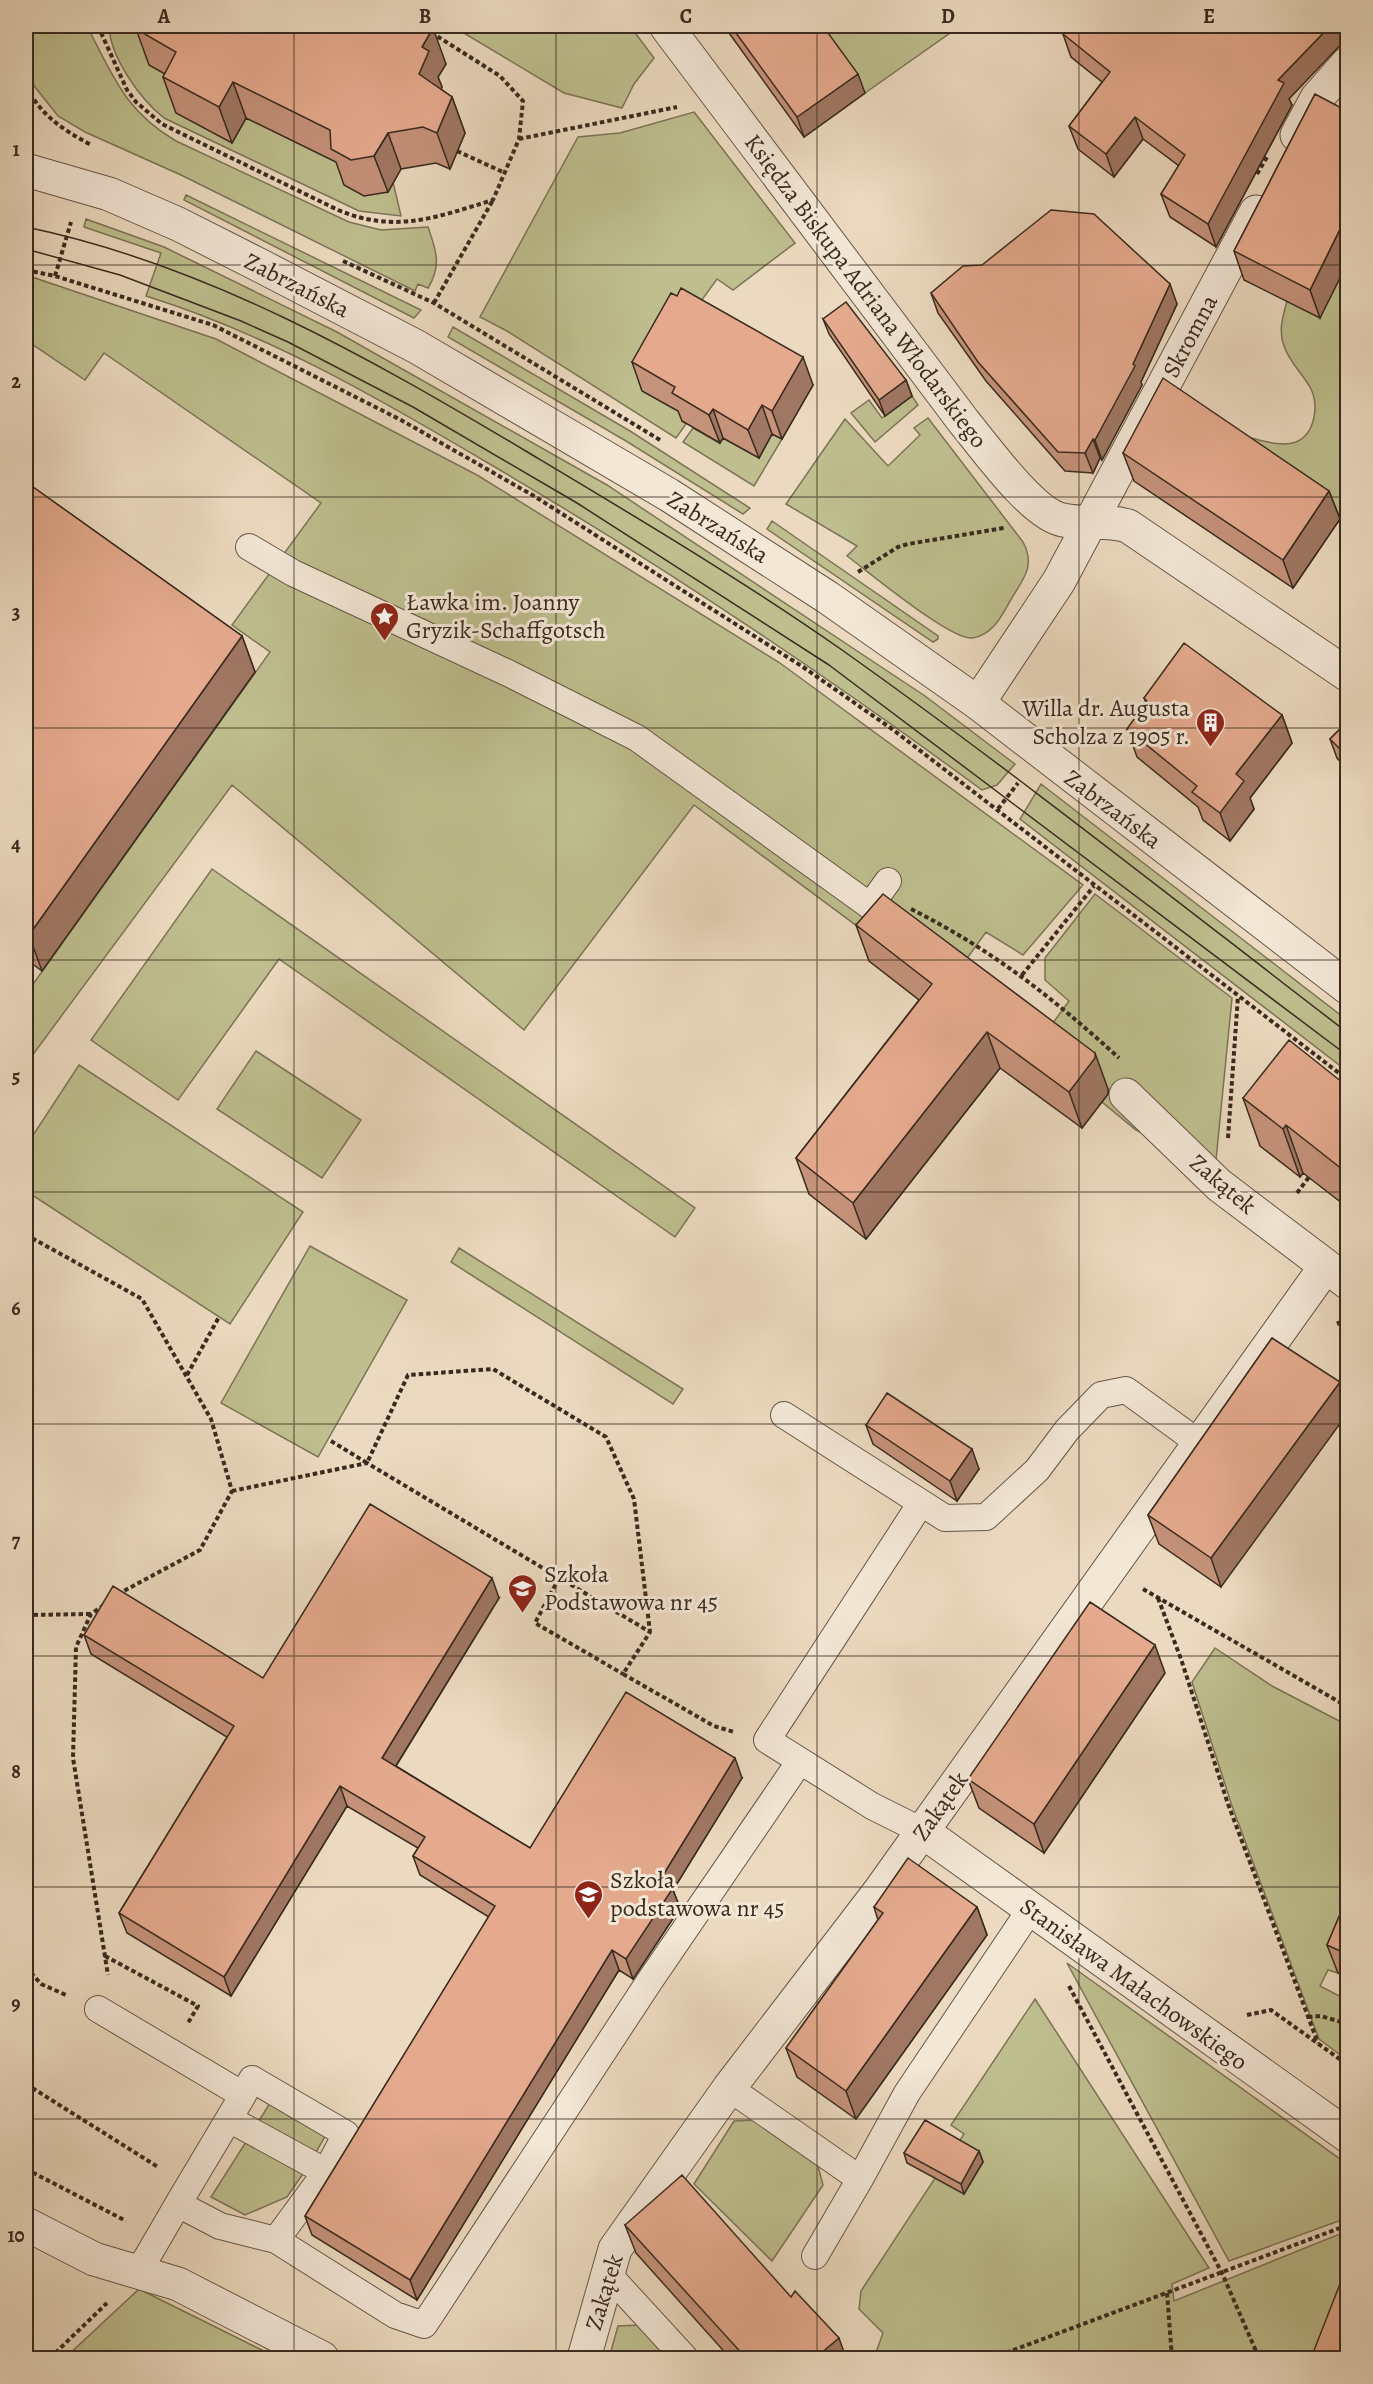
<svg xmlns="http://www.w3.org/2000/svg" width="1373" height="2384" font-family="Alegreya,serif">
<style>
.green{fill:#bebe8e;stroke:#7c7456;stroke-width:1.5}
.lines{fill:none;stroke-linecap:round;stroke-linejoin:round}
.service-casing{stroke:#665646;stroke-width:28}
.minor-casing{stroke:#665646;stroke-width:35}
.tertiary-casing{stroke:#665646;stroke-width:35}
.path{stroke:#392a1e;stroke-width:4;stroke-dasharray:4.5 3;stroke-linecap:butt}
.service{stroke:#f3e7d6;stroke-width:26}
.minor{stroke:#f3e7d6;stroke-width:33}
.tertiary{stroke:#f3e7d6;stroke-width:33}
.tram{stroke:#392a1e;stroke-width:1.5}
.wall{fill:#c5927a;stroke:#392a1e;stroke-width:1.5}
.shaded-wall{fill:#a07763;stroke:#392a1e;stroke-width:1.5}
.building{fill:#e5aa8e;stroke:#392a1e;stroke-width:1.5}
.grid{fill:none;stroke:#392a1e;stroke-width:1.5;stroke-opacity:0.55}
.labels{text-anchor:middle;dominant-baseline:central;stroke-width:6;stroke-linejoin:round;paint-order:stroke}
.street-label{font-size:24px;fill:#392a1e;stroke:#f3e7d6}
.poi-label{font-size:24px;fill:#392a1e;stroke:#f3e7d6;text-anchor:start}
.neatline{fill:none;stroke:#392a1e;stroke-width:2}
.grid-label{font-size:20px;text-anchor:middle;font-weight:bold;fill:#392a1e}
</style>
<rect width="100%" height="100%" fill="#ecdac0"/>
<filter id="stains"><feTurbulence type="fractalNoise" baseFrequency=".00333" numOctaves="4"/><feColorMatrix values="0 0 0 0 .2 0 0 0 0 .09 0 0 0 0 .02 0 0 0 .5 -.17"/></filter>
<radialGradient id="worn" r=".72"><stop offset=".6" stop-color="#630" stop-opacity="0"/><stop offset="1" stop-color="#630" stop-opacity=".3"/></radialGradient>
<path class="green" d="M26 26H87C113 76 125 111 176 141L349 222 381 230 428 227C436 250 442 265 428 288L418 284 415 291 181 175 85 132 58 116 35 87 26 66Z
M109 26H138L189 88 177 113 232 142 246 118 393 182 401 216 359 211 164 118C140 99 110 57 109 26Z
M452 26H630L654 58 634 84 622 108 564 93Z
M816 26H960L865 93Z
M694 112 795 243 733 290 717 279 696 308 686 415 682 421 686 424 676 438 507 331 480 317 578 137 620 133Z
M186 195 421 310 414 318 184 200Z
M86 219 164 247 337 332 607 485 925 696 1015 764 997 785 982 790C823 673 659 563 488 463 378 398 268 334 146 296L161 253 84 227Z
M1347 264V529L1251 438C1264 441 1282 447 1296 442 1315 434 1319 406 1311 389 1304 375 1289 362 1284 346 1278 331 1283 316 1287 301Z
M26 275 216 339 477 475 780 663 1083 885 1023 955 986 932 955 975 884 946 694 805 524 1030 232 785 26 1064V994L270 652 232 625 321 503 104 353 85 380 26 340Z
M453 327 630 431 750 508 743 514 626 441 448 337Z
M912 396 918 405 875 442 851 413 869 400 882 418Z
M928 418 1023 542C1035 564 1025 577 1013 596 1003 613 995 634 973 638 951 641 869 572 847 556L857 546 786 504 845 419 888 466 920 435 914 428Z
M693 428 719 443 723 438 759 458 772 434 782 439 754 486 683 442Z
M772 521 938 636V639L933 642 767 529Z
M1041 784 1347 1020V1071L1020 819Z
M212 869 695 1208 675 1237 279 959 178 1100 91 1040Z
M1095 894 1232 998 1215 1170 1136 1130 1102 1102 1110 1091 1041 1039 1069 1001 1045 980V958Z
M256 1051 361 1120 322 1178 217 1109Z
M79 1065 303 1212 230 1324 26 1191V1146Z
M310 1246 407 1300 318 1457 221 1403Z
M459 1248 683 1389 673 1404 451 1262Z
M1215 1648 1272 1686 1347 1725V1951L1338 1973 1328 1970 1320 1986 1347 2000V2060L1319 2039 1232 1806 1192 1682Z
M1067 1963 1347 2164V2218L1229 2261Z
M1035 1999 1209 2268 1172 2284 1174 2301 1347 2231V2321L1333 2358H874L883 2333 859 2309 861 2291 964 2134 951 2125Z
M273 2098 328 2131 315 2154 257 2124Z
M758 2120 818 2166 823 2185 772 2261 694 2184 734 2121Z
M251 2134 307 2168 287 2197 245 2215 211 2197Z
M139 2289 278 2358H65Z
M639 2325 669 2358H609L618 2326Z"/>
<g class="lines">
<defs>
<path id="service" d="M249 547 293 573 510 674 637 738 870 906 888 881
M784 1415 945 1518 986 1517 1037 1470 1067 1430 1101 1395 1126 1390 1199 1443
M921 1503 767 1740 872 1806 922 1831
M98 2009 243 2095 178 2204
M729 2088 860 2179 907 2093 1030 1910
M243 2095 252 2079 346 2134 326 2172
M276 2240 395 2315 424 2325 649 1982 800 1761
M815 2256 860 2179
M139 2271 178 2204 220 2226 276 2240 326 2172 229 2119
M607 2273 685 2358"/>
<path id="minor" d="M666 26 964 422C984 446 1033 515 1063 520 1085 525 1106 519 1128 526L1348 675
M1297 135 1317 98 1348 63
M978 703 1059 581 1256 212
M1326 1266 1348 1283
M922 1831 1348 2136
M26 2224 94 2259 178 2284 322 2358
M584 2358 615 2249 729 2088 879 1892 1326 1266 1219 1185 1126 1095"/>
<path id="tertiary" d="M26 170 109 194 178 224 261 266 417 347 669 495 827 597 978 703 1348 988"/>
</defs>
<use href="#service" class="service-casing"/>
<use href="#minor" class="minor-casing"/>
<use href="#tertiary" class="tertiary-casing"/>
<path class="path" d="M98 26 127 90 136 102 162 124 338 210C395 234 437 217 493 200L519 139 523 101 500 76 432 33
M26 87C43 117 62 129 91 145
M519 139 677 107
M457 151 505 173
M1257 174 1267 157
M343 261 434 303 660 440
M26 270 55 276 213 325 401 420 534 496 803 667 892 729 1348 1080
M55 276 71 222
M434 303 493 200
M858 572 898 547 908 544 1004 528
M998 809 1018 783
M911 909C991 949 1053 998 1119 1058
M1022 975 1094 886
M1228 1138 1238 996
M1297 1193 1309 1177
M26 1240 30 1237 142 1299 211 1419 232 1491 200 1550 120 1593
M1338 1321 1348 1346
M187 1375 219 1317
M331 1441 367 1463 408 1375 493 1369 606 1437 634 1499 650 1632
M232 1491 367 1463 650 1632 623 1674 714 1726 734 1732
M559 1578 535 1623 623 1674
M1143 1589 1348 1707
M1158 1598 1181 1659 1228 1804 1318 2043
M104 1605 91 1614 76 1647 73 1758 108 1975
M26 1615 91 1614
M105 1956 198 2006 188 2023
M26 1967 41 1984 66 1995
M1069 1986 1222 2273 1259 2358
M1247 2015 1271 2010 1348 2065
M1308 2017 1321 2016 1348 2024
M26 2084 158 2167
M26 2169 126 2221
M1167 2293 1172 2358
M50 2358 107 2303
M992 2358 1348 2225"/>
<use href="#service" class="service"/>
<use href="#minor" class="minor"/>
<use href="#tertiary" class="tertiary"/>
<path class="tram" d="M26 227C205 264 368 357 524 450 631 514 739 578 842 650 1014 772 1180 904 1348 1033
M26 249 120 275 241 321 288 342 413 407 577 503 829 665 1348 1056"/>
</g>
<path class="wall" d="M724 26H823L865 93 804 137Z
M136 29 446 64 438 77 442 87 441 89 452 97 465 133 450 169 436 163 401 169 388 192 364 196 344 185 336 162 246 118 232 143 176 113 163 77 165 74 149 65Z
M1063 34 1289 99 1292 105 1216 247 1170 217 1161 194 1179 166 1143 139 1114 177 1078 149 1069 126 1102 82 1071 57Z
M1315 94 1320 318 1244 280 1234 251Z
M982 265 1177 304 1141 382 1142 385 1102 460 1100 458 1093 473 1065 471 986 381 938 313 931 293Z
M823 319 906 380 912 396 885 416 829 334Z
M632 362 813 385 782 439 772 434 759 458 723 438 720 443 682 421 678 411 642 391Z
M1123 453 1329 491 1340 519 1293 588 1134 481Z
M26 482 242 636 255 672 42 971 26 959Z
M1144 698 1282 715 1292 743 1250 798 1254 809 1230 841 1203 820 1198 807 1137 757 1127 729 1146 703Z
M1347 722V769L1337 758 1330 739Z
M856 925 1108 1089V1094L1082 1128 1000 1068 866 1239 809 1194 796 1158 919 1000 869 961Z
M1347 1086V1207L1303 1173 1300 1177 1260 1146 1243 1098Z
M1272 1338 1221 1587 1159 1544 1148 1515Z
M866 1425 979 1469 957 1501 873 1444Z
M499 1598 396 1766 530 1848 742 1778 673 1890 680 1908 633 1979 619 1970 417 2300 312 2235 305 2216 489 1917 420 1875 413 1856 418 1848 347 1806 231 1996 127 1933 119 1913 227 1737 91 1654 84 1635 263 1678Z
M1165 1673 1044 1853 979 1808 968 1779Z
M1347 1898V1978L1338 1973 1327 1945Z
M874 1907H977L987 1935 856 2119 797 2077 786 2048 878 1920Z
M979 2151 983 2162 964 2194 907 2163 904 2153Z
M625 2225 791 2297 846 2358H730L636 2253Z"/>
<path class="shaded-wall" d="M1330 26H1347V38L1289 99 1292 105 1216 247 1208 224 1278 80Z
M433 28 446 64 438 77 442 87 432 110 419 74 422 47Z
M858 74 865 93 804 137 797 117Z
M233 82 246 118 232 143 219 107Z
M452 97 465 133 450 169 437 133Z
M1135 117 1143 139 1114 177 1106 154Z
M388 133 401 169 388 192 374 156Z
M1347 215V264L1320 318 1310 290Z
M1170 284 1177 304 1141 382 1142 385 1102 460 1095 440 1133 364Z
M803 357 813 385 782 439 772 411Z
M906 380 912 396 885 416 879 400Z
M762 405 772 434 759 458 748 430Z
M713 409 723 438 720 443 709 415Z
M1093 439 1100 458 1093 473 1085 453Z
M1329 491 1340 519 1293 588 1283 560Z
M242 636 255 672 42 971 29 935Z
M1282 715 1292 743 1250 798 1254 809 1230 841 1220 813 1236 774Z
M987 1032 1000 1068 866 1239 853 1203Z
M1095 1053 1108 1089V1094L1082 1128 1069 1092Z
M1286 1125 1303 1173 1300 1177 1283 1129Z
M1340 1382 1347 1403V1414L1221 1587 1211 1558Z
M972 1449 979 1469 957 1501 950 1481Z
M492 1578 499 1598 389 1777 382 1758Z
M1155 1645 1165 1673 1044 1853 1034 1824Z
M735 1758 742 1778 673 1890 680 1908 633 1979 626 1959 660 1880Z
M340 1786 347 1806 231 1996 224 1977Z
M977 1907 987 1935 856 2119 846 2091Z
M612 1950 619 1970 417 2300 410 2280Z
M979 2151 983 2162 964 2194 961 2184Z
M839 2338 846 2358H815Z"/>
<path class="building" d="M138 26H429L433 28 422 47 429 51 419 74 452 97 437 133 423 127 388 133 374 156 351 160 331 149 330 130 233 82 219 107 163 77 176 52 136 29Z
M731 26H823L858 74 797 117Z
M1070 26H1330L1278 80 1284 83 1208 224 1161 194 1185 155 1135 117 1106 154 1069 126 1110 72 1063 34Z
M1315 94 1347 111V215L1310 290 1234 251Z
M1051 210 1094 214 1170 284 1133 364 1135 366 1095 440 1093 439 1085 453 1058 452 978 362 931 293 963 266 982 265Z
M681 288 803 357 772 411 762 405 748 430 713 409 709 415 672 393 675 387 632 362 671 293 677 296Z
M846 302 906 380 879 400 823 319Z
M1163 378 1329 491 1283 560 1123 453Z
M26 482 242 636 29 935 26 932Z
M1184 643 1282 715 1236 774 1244 781 1220 813 1192 792 1197 786 1127 729 1147 701 1144 698Z
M1347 722V756L1330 739Z
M883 894 1095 1053V1058L1069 1092 987 1032 853 1203 796 1158 932 984 856 925Z
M1289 1040 1347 1086V1173L1286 1125 1283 1129 1243 1098Z
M1272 1338 1340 1382 1211 1558 1148 1515Z
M887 1393 972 1449 950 1481 866 1425Z
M370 1504 492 1578 382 1758 530 1848 626 1692 735 1758 660 1880 673 1888 626 1959 612 1950 410 2280 305 2216 495 1906 413 1856 425 1837 340 1786 224 1977 119 1913 234 1726 84 1635 113 1586 263 1678Z
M1090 1602 1155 1645 1034 1824 968 1779Z
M908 1858 977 1907 846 2091 786 2048 883 1913 874 1907Z
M1347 1898V1954L1327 1945Z
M925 2120 979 2151 961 2184 904 2153Z
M682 2175 791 2297 795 2291 839 2338 815 2358H746L625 2225Z
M1347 2266V2358H1311Z"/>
<path class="grid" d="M294 26V2358M556 26V2358M817 26V2358M1079 26V2358M26 265H1348M26 497H1348M26 728H1348M26 960H1348M26 1192H1348M26 1424H1348M26 1656H1348M26 1887H1348M26 2119H1348"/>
<defs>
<symbol id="sight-pin" viewBox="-11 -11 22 30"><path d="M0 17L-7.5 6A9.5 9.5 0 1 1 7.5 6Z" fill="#8f2418" stroke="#f3e7d6"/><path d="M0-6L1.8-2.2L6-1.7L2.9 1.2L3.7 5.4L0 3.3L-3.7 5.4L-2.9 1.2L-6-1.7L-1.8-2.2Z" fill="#fff"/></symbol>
<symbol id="building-pin" viewBox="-11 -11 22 30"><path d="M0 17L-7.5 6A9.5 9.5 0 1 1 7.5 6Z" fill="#8f2418" stroke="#f3e7d6"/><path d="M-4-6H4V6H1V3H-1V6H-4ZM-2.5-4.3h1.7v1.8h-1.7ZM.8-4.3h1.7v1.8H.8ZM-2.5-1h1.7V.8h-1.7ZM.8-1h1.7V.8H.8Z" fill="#fff"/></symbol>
<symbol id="school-pin" viewBox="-11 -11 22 30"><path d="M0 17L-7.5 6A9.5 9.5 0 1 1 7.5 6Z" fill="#8f2418" stroke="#f3e7d6"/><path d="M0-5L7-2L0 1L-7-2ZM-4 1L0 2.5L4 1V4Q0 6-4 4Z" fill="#fff"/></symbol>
</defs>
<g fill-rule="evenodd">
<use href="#sight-pin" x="368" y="600" width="33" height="45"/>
<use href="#building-pin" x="1194" y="706" width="33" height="45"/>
<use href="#school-pin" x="506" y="1572" width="33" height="45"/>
<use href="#school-pin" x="572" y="1878" width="33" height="45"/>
</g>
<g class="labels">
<g class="street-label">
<text transform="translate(297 285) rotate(27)">Zabrzańska</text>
<text transform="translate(866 291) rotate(53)">Księdza Biskupa Adriana Włodarskiego</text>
<text transform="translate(1190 336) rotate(-62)">Skromna</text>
<text transform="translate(718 527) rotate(32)">Zabrzańska</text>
<text transform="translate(1113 809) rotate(37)">Zabrzańska</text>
<text transform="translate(1223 1184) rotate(40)">Zakątek</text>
<text transform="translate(940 1806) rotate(-55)">Zakątek</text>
<text transform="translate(1134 1984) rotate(36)">Stanisława Małachowskiego</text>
<text transform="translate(604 2292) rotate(-73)">Zakątek</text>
</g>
<g class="poi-label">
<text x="406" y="602">Ławka im. Joanny<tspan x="406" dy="28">Gryzik-Schaffgotsch</tspan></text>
<text x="1190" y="708" text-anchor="end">Willa dr. Augusta<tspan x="1190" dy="28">Scholza z 1905 r.</tspan></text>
<text x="544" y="1574">Szkoła<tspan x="544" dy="28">Podstawowa nr 45</tspan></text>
<text x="610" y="1880">Szkoła<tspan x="610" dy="28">podstawowa nr 45</tspan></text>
</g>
</g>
<rect width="1373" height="2384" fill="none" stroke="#ecdac0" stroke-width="66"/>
<rect x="33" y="33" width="1307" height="2318" class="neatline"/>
<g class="grid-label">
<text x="164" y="23">A</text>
<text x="425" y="23">B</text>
<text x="686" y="23">C</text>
<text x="948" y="23">D</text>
<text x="1209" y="23">E</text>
<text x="16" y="156">1</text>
<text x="16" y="388">2</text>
<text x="16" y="619">3</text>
<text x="16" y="851">4</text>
<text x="16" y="1083">5</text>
<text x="16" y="1315">6</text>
<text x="16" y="1547">7</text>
<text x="16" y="1778">8</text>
<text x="16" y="2010">9</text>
<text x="16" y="2242">10</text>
</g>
<rect width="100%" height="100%" filter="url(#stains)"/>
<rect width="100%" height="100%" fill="url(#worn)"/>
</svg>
